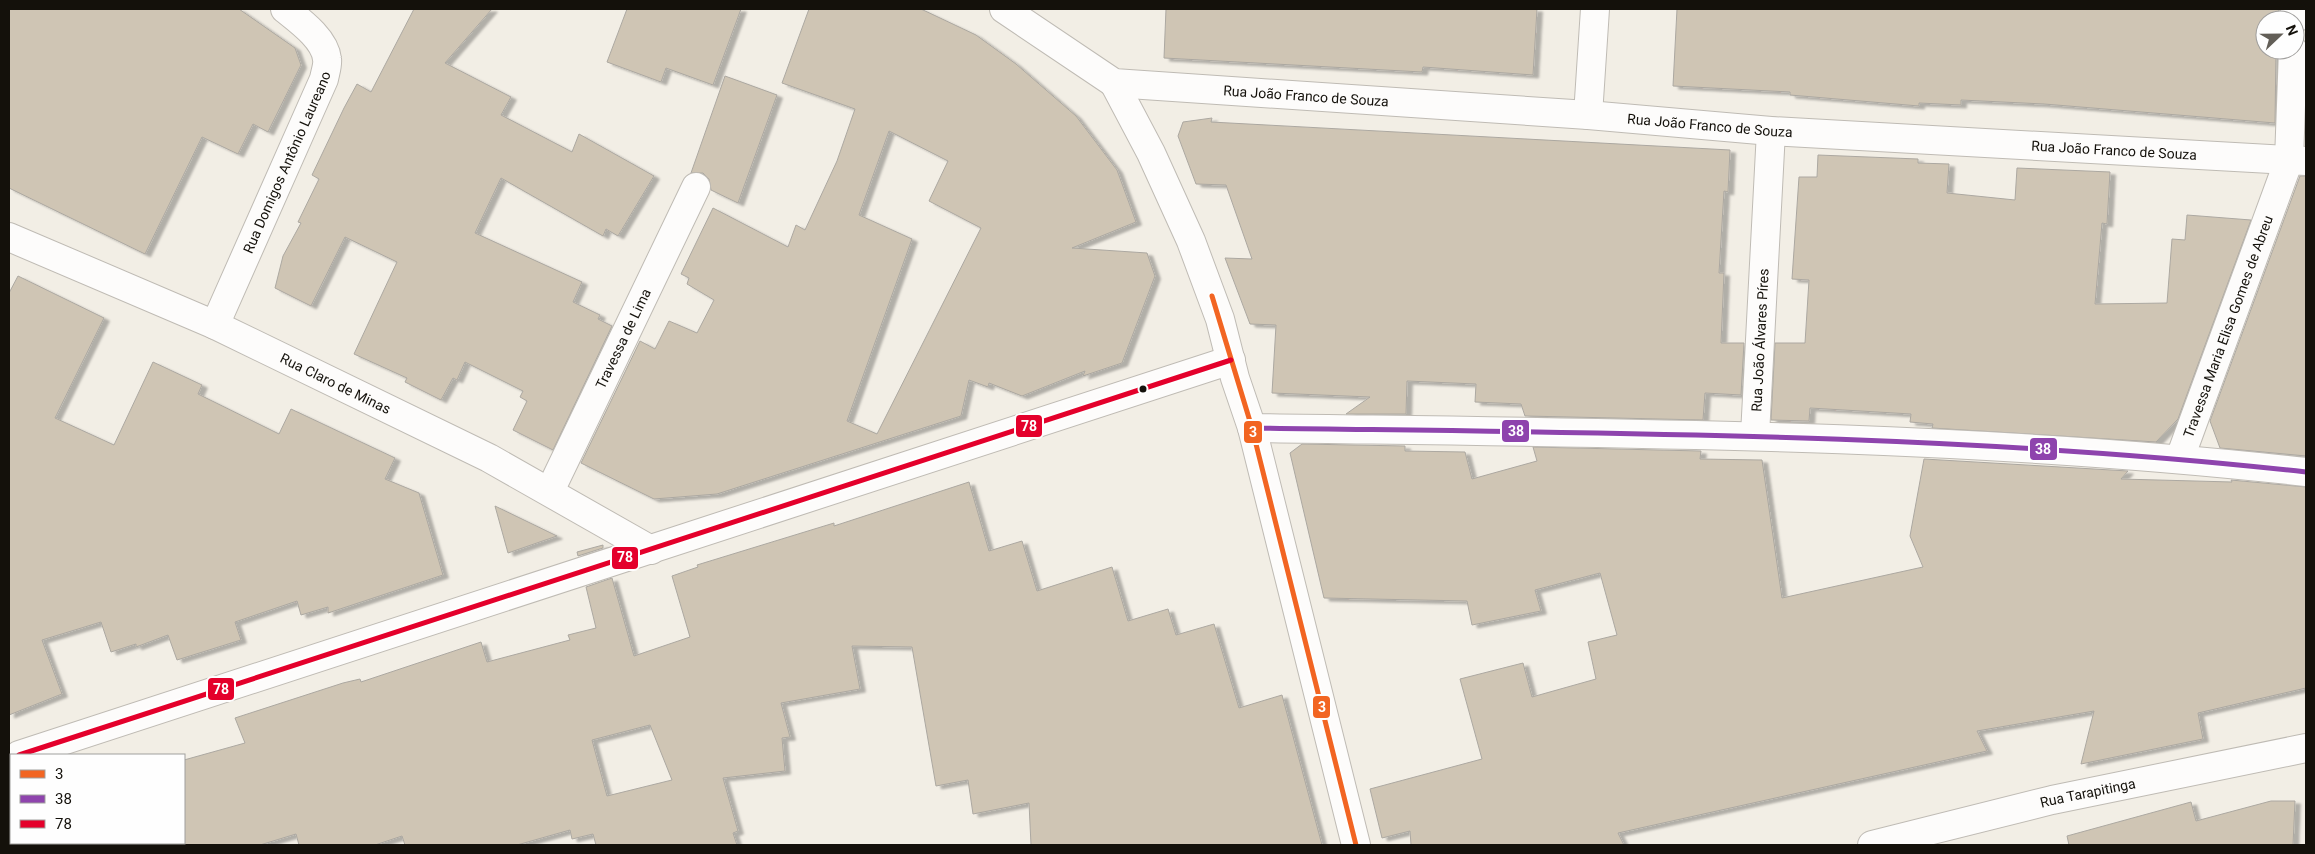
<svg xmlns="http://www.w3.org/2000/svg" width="2315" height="854" font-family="Roboto,sans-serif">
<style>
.building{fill:#cfc5b4;stroke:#aca8a1;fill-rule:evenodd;filter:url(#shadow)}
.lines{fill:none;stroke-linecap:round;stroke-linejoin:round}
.street-casing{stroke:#bfbbb4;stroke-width:30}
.secondary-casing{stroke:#bfbbb4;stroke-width:30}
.street{stroke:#fdfcfb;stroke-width:28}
.secondary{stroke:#fdfcfb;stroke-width:28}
.bus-1-casing{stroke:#fefefe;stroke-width:9}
.bus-2-casing{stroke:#fefefe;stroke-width:9}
.bus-3-casing{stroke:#fefefe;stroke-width:9}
.bus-1{stroke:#f26522;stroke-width:5}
.bus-2{stroke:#8e44ad;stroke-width:5}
.bus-3{stroke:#e4002b;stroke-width:5}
.bus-dot{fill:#14110b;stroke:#fefefe;stroke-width:2}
.labels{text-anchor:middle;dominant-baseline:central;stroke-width:4.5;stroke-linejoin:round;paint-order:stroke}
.street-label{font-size:14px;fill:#14110b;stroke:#fefefe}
.line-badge{stroke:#fefefe;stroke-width:2}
.badge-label{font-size:14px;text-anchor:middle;font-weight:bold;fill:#fff}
</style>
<defs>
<filter id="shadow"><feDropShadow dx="5.5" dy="3" stdDeviation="1" flood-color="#0004"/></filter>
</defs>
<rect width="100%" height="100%" fill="#f2eee5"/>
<path class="building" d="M9 9H239L295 48 301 65 268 132 253 124 238 154 202 137 145 254 9 188Z
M414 9H492L445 63 511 97 501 115 572 152 579 134 654 176 618 236 606 229 603 236 501 178 475 233 582 282 573 302 600 315 598 319 612 326 553 450 513 430 527 401 520 397 523 391 465 362 457 380 453 378 441 400 405 382 407 378 354 354 397 262 345 237 311 306 275 288 283 256 301 223 298 222 319 179 312 175 344 108 357 84 371 92Z
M627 9H741L713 85 666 68 661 82 607 62Z
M809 9H921L976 35 1016 64 1076 116 1117 170 1136 222 1072 248 1147 253 1155 276 1122 363 1083 376 1085 371 1022 396 989 383 988 387 969 380 961 416 717 494 654 499 581 463 640 341 655 349 669 321 697 333 714 300 687 284 689 278 681 274 713 208 788 247 796 225 805 230 837 161 855 109 782 83ZM889 131 948 161 929 201 981 228 877 434 847 421 912 239 859 215Z
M1166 9H1537L1533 75 1423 67 1422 72 1164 58Z
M1677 9H2279L2278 20H2265V50H2276L2275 123 2044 104 1961 100V105L1919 103V106L1790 95V92L1673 86Z
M725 76 777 95 738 203 711 190 709 179 703 173H691Z
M1212 118 1211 122 1730 150 1728 192 1724 191 1719 273H1724L1721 343H1744L1741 395 1705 393 1703 420 1525 416 1521 404 1475 402 1476 384 1407 381 1406 414H1346L1370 397 1272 393 1276 325 1250 324 1225 258 1252 259 1226 185 1196 184 1178 136 1183 122Z
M1818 155 1918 159V163L1949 164 1947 193 2015 200 2017 168 2110 172 2107 224 2102 223 2095 304 2167 303 2172 239 2185 240 2187 215 2251 220 2178 419 2156 442 1932 428 1933 424 1910 422 1911 414 1810 408 1809 421 1771 420 1775 343H1805L1809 280 1792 279 1799 177H1817Z
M2300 176H2306V456L2220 448 2210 421Z
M18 276 104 318 55 418 114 445 153 362 202 385 198 394 279 434 291 409 395 458 385 479 419 493 443 575 328 613V607L301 615 297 601 235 622 241 640 177 660 168 635 136 647V644L111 652 101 622 42 640 62 694 9 715V293Z
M1302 444 1405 446V451L1465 452 1472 479 1537 461 1533 447 1701 451 1700 459 1762 460 1782 598 1923 567 1910 536 1924 459 2128 471 2121 479 2232 482 2231 480 2306 487V688L2198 713 2203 739 2081 764 2094 711 1977 731 1987 751 1618 833 1624 845H1411L1410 831 1382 838 1370 789 1482 759 1460 679 1523 663 1532 697 1596 679 1588 642 1617 635 1600 573 1535 590 1541 611 1472 625 1467 601 1324 598 1290 453Z
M969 482 989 551 1022 541 1037 591 1112 567 1128 621 1168 609 1176 635 1214 624 1239 708 1282 695 1322 845H1031L1029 803 973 814 968 780 936 786 912 647 852 646 860 689 781 703 790 737 782 738 785 771 723 778 738 831 733 833 737 845H596L593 834 572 839 570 830 517 845H405L402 836 375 845H299L296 834 260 845H184V760L245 743 235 718 343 683 360 679 361 682 481 642 487 662 570 640 568 635 596 628 586 587 612 578 634 656 690 637 672 576 698 567 697 565 834 523V526ZM650 725 672 780 607 796 592 740Z
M495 506 557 536 508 553Z
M603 545V548L578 556 577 552Z
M2271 801H2295L2293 845H2069L2067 836 2191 802 2196 821Z"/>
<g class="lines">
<defs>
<g id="street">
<path d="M2294 20 2295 9"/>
<path d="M1114 83 1151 153 1191 241 1220 319 1235 378 1252 428 1356 845"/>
<path d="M1588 115 1595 9"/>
<path id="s1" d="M9 237 215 325 489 458 651 550"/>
<path id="s2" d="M215 325 324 79C325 73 328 65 327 59 325 39 300 21 285 9"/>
<path d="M1252 428C1604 433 1957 433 2306 472"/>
<path id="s3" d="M1755 435 1771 131"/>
<path id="s4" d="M2180 458 2289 160 2293 50"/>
<path id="s5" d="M550 491 696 187"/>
<path d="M19 755 1231 360"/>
<path id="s6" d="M1872 845 2052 800 2306 748"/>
</g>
<g id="secondary">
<path id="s7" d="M1004 9 1114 83 1588 115 1771 131 2306 161"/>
</g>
</defs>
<use href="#street" class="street-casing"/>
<use href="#secondary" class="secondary-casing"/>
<use href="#street" class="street"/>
<use href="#secondary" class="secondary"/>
<defs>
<path id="bus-1" d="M1212 296 1252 428 1356 845"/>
<path id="bus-2" d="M1252 428C1604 433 1957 433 2306 472"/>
<path id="bus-3" d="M19 755 1231 360"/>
</defs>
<use href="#bus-1" class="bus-1-casing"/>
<use href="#bus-2" class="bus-2-casing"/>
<use href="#bus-3" class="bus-3-casing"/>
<use href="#bus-1" class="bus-1"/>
<use href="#bus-2" class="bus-2"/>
<use href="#bus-3" class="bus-3"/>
</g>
<circle class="bus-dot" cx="1143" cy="389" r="4.5"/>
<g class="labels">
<g class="street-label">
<text stroke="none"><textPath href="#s7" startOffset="325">Rua João Franco de Souza</textPath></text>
<text stroke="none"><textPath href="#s7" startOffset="730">Rua João Franco de Souza</textPath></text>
<text stroke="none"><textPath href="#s7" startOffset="1135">Rua João Franco de Souza</textPath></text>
<text stroke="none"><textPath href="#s2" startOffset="178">Rua Domigos Antônio Laureano</textPath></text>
<text stroke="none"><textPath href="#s4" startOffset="140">Travessa Maria Elisa Gomes de Abreu</textPath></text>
<text stroke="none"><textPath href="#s5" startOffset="169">Travessa de Lima</textPath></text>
<text stroke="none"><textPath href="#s3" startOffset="95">Rua João Álvares Píres</textPath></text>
<text stroke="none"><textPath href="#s1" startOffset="358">Rua Claro de Minas</textPath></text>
<text stroke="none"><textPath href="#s6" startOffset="222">Rua Tarapitinga</textPath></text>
</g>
</g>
<g class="line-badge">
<rect x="1015" y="414" width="28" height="24" rx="5" fill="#e4002b"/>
<rect x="1501" y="419" width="29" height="24" rx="5" fill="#8e44ad"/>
<rect x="1243" y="420" width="20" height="24" rx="5" fill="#f26522"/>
<rect x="2029" y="437" width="29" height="24" rx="5" fill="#8e44ad"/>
<rect x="611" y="546" width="28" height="24" rx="5" fill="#e4002b"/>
<rect x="207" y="677" width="28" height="24" rx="5" fill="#e4002b"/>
<rect x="1312" y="695" width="19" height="24" rx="5" fill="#f26522"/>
</g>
<g class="badge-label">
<text x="1029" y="431">78</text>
<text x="1516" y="436">38</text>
<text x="1253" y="437">3</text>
<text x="2043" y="454">38</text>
<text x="625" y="562">78</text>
<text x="221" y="694">78</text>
<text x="1322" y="712">3</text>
</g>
<rect width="2315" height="854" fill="none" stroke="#14110b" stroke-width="20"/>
<rect x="10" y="754" width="175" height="90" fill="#fefefe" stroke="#a09f9d"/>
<rect x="20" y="770" width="25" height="8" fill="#f26522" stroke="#a09f9d"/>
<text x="55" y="779" font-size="15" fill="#14110b">3</text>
<rect x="20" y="795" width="25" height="8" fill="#8e44ad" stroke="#a09f9d"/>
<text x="55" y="804" font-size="15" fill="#14110b">38</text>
<rect x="20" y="820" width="25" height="8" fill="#e4002b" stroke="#a09f9d"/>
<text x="55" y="829" font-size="15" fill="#14110b">78</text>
<g transform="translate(2280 35) rotate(68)"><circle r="24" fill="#fefefe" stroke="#a09f9d"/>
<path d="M0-4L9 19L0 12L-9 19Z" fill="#625e57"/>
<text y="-8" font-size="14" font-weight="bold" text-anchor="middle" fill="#14110b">N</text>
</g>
</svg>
